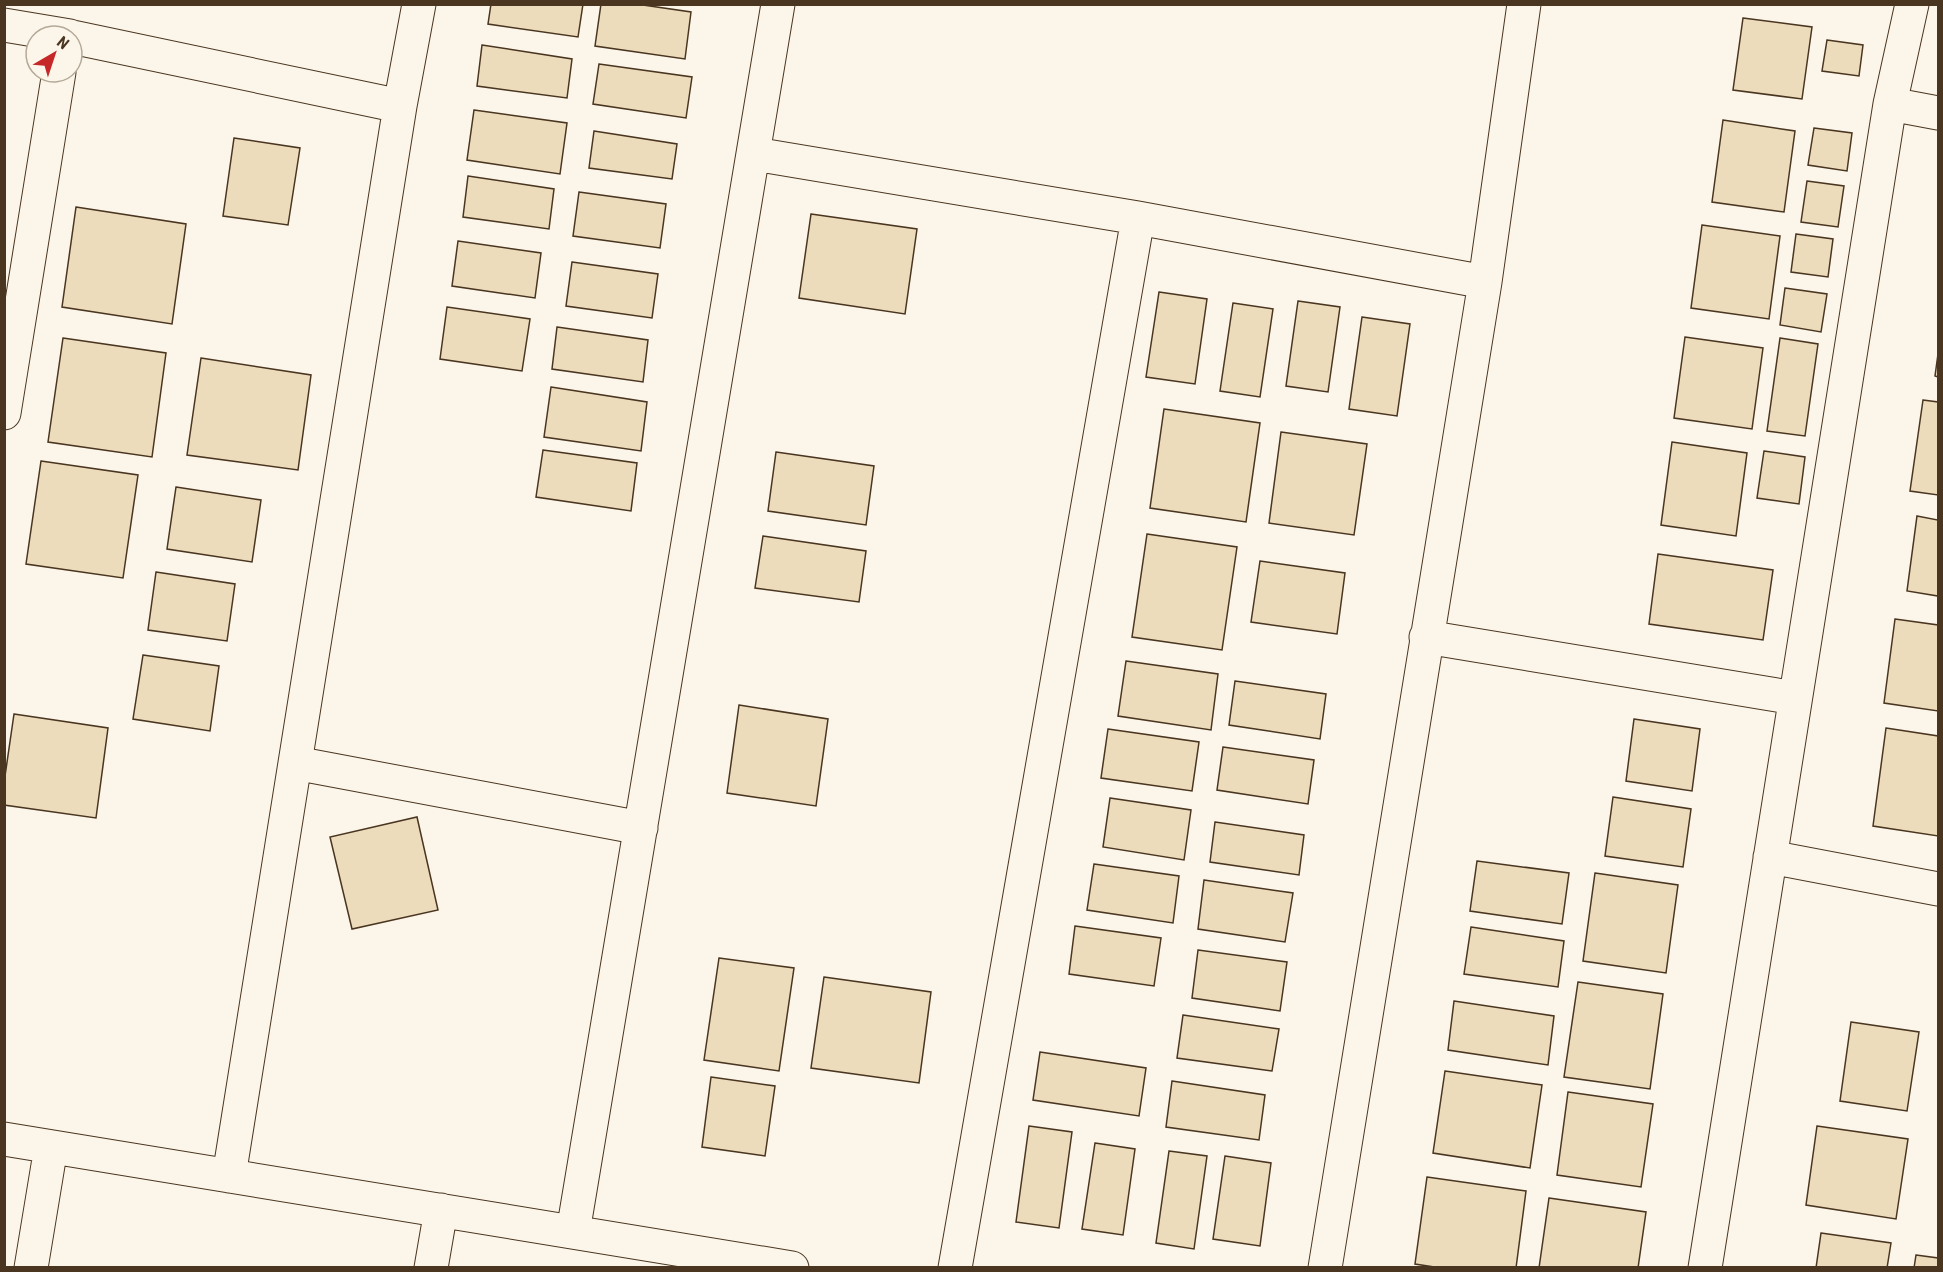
<svg xmlns="http://www.w3.org/2000/svg" width="1943" height="1272" font-family="'Roboto Condensed',sans-serif">
<style>
.building{fill:#ecdcbc;stroke:#4a3520;stroke-width:1.5}
.lines{fill:none;stroke-linecap:round;stroke-linejoin:round}
.street-casing{stroke:#4a3520;stroke-width:35}
.street{stroke:#fbf6e9;stroke-width:33}
</style>
<rect width="100%" height="100%" fill="#fbf6e9"/>
<path class="building" d="M491 4H583L578 37 488 24Z
M601 4H636L691 12 685 59 595 46Z
M1743 18 1812 27 1802 99 1733 90Z
M1827 40 1863 45 1859 76 1822 71Z
M482 45 572 59 567 98 477 86Z
M599 64 692 77 686 118 593 104Z
M474 110 567 123 560 174 467 160Z
M1723 120 1795 131 1784 212 1712 202Z
M1814 128 1852 133 1847 171 1808 165Z
M594 131 677 144 672 179 589 168Z
M234 138 300 148 288 225 223 216Z
M468 176 554 189 549 229 463 217Z
M1807 181 1844 186 1838 227 1801 222Z
M579 192 666 204 660 248 573 236Z
M76 207 186 224 172 324 62 307Z
M811 214 917 229 905 314 799 298Z
M1702 225 1780 236 1769 319 1691 308Z
M1796 234 1833 239 1828 277 1791 272Z
M458 241 541 253 535 298 452 286Z
M572 262 658 274 652 318 566 306Z
M1785 288 1827 294 1821 332 1780 325Z
M1159 292 1207 299 1195 384 1146 377Z
M1298 301 1340 307 1328 392 1286 386Z
M1233 303 1273 309 1260 397 1220 391Z
M447 307 530 319 522 371 440 359Z
M1362 317 1410 324 1397 416 1349 409Z
M557 327 648 340 643 382 552 369Z
M1685 337 1763 348 1752 429 1674 418Z
M63 338 166 353 152 457 48 442Z
M1780 338 1818 344 1805 436 1767 431Z
M1938 354V377L1935 376Z
M201 358 311 375 298 470 187 455Z
M551 387 647 402 641 451 544 437Z
M1923 400 1938 402V495L1910 491Z
M1164 409 1260 423 1246 522 1150 508Z
M1281 432 1367 444 1354 535 1269 523Z
M1672 442 1747 453 1736 536 1661 525Z
M543 450 637 463 631 511 536 497Z
M1764 451 1805 457 1799 504 1757 498Z
M776 452 874 466 866 525 768 511Z
M41 461 138 475 123 578 26 564Z
M176 487 261 500 252 562 167 549Z
M1917 516 1938 520V596L1907 591Z
M1147 534 1237 547 1222 650 1132 637Z
M763 536 866 551 859 602 755 588Z
M1658 554 1773 570 1763 640 1649 624Z
M1260 561 1345 573 1337 634 1251 622Z
M156 572 235 584 227 641 148 630Z
M1895 619 1938 625V711L1884 703Z
M143 655 219 666 210 731 133 719Z
M1126 661 1218 674 1211 730 1118 716Z
M1235 681 1326 694 1320 739 1229 725Z
M739 705 828 719 816 806 727 793Z
M14 714 108 728 96 818 4 805V783Z
M1634 719 1700 729 1692 791 1626 781Z
M1886 728 1938 736V836L1873 826Z
M1108 729 1199 742 1192 791 1101 778Z
M1223 747 1314 760 1308 804 1217 790Z
M1613 797 1691 809 1683 867 1605 856Z
M1110 798 1191 810 1184 860 1103 847Z
M417 817 438 910 352 929 330 837Z
M1215 822 1304 835 1299 875 1210 862Z
M1477 861 1569 873 1562 924 1470 911Z
M1094 864 1179 876 1173 923 1087 910Z
M1595 873 1678 885 1666 973 1583 961Z
M1204 880 1293 893 1285 942 1198 929Z
M1075 926 1161 938 1154 986 1069 974Z
M1471 927 1564 941 1558 987 1464 974Z
M1198 950 1287 962 1280 1011 1192 998Z
M719 958 794 968 779 1071 704 1060Z
M824 977 931 992 919 1083 811 1068Z
M1578 982 1663 994 1650 1089 1564 1077Z
M1454 1001 1554 1016 1548 1065 1448 1050Z
M1183 1015 1279 1029 1272 1071 1177 1058Z
M1851 1022 1919 1032 1907 1111 1840 1101Z
M1040 1052 1146 1068 1139 1116 1033 1100Z
M1445 1071 1542 1085 1530 1168 1433 1153Z
M711 1077 775 1086 765 1156 702 1147Z
M1172 1081 1265 1095 1259 1140 1166 1127Z
M1568 1092 1653 1104 1641 1187 1557 1175Z
M1029 1126 1072 1132 1059 1228 1016 1222Z
M1817 1126 1908 1139 1896 1219 1806 1205Z
M1095 1143 1135 1149 1123 1235 1082 1229Z
M1169 1151 1207 1156 1194 1249 1156 1243Z
M1225 1156 1271 1163 1260 1246 1213 1239Z
M1427 1177 1526 1191 1516 1268H1441L1415 1264Z
M1549 1198 1646 1212 1638 1268H1539Z
M1821 1233 1891 1243 1887 1268H1816Z
M1916 1255 1938 1258V1268H1914Z"/>
<g class="lines">
<defs>
<path id="street" d="M4 25 70 36
M72 37 400 106
M1890 104 1938 113
M754 154 1138 218 1485 282
M4 413 59 72
M1426 637 1795 698
M295 763 641 828
M1770 857 1938 889
M4 1139 792 1268
M229 1176 400 106 419 4
M573 1232 778 4
M31 1268 51 1147
M431 1268 441 1210
M955 1268 1138 218
M1325 1268 1485 282 1524 4
M1705 1268 1890 104 1912 4"/>
</defs>
<use href="#street" class="street-casing"/>
<use href="#street" class="street"/>
</g>
<rect width="1943" height="1272" fill="none" stroke="#4a3520" stroke-width="12"/>
<g transform="translate(54 54) rotate(39)"><circle r="28" fill="#fbf6e9" stroke="#b4a999" stroke-width="1.5"/>
<path d="M0-4.5L10 22L0 15L-10 22Z" fill="#c62828"/>
<text y="-9" font-size="16" font-weight="bold" text-anchor="middle" fill="#4a3520">N</text>
</g>
</svg>
